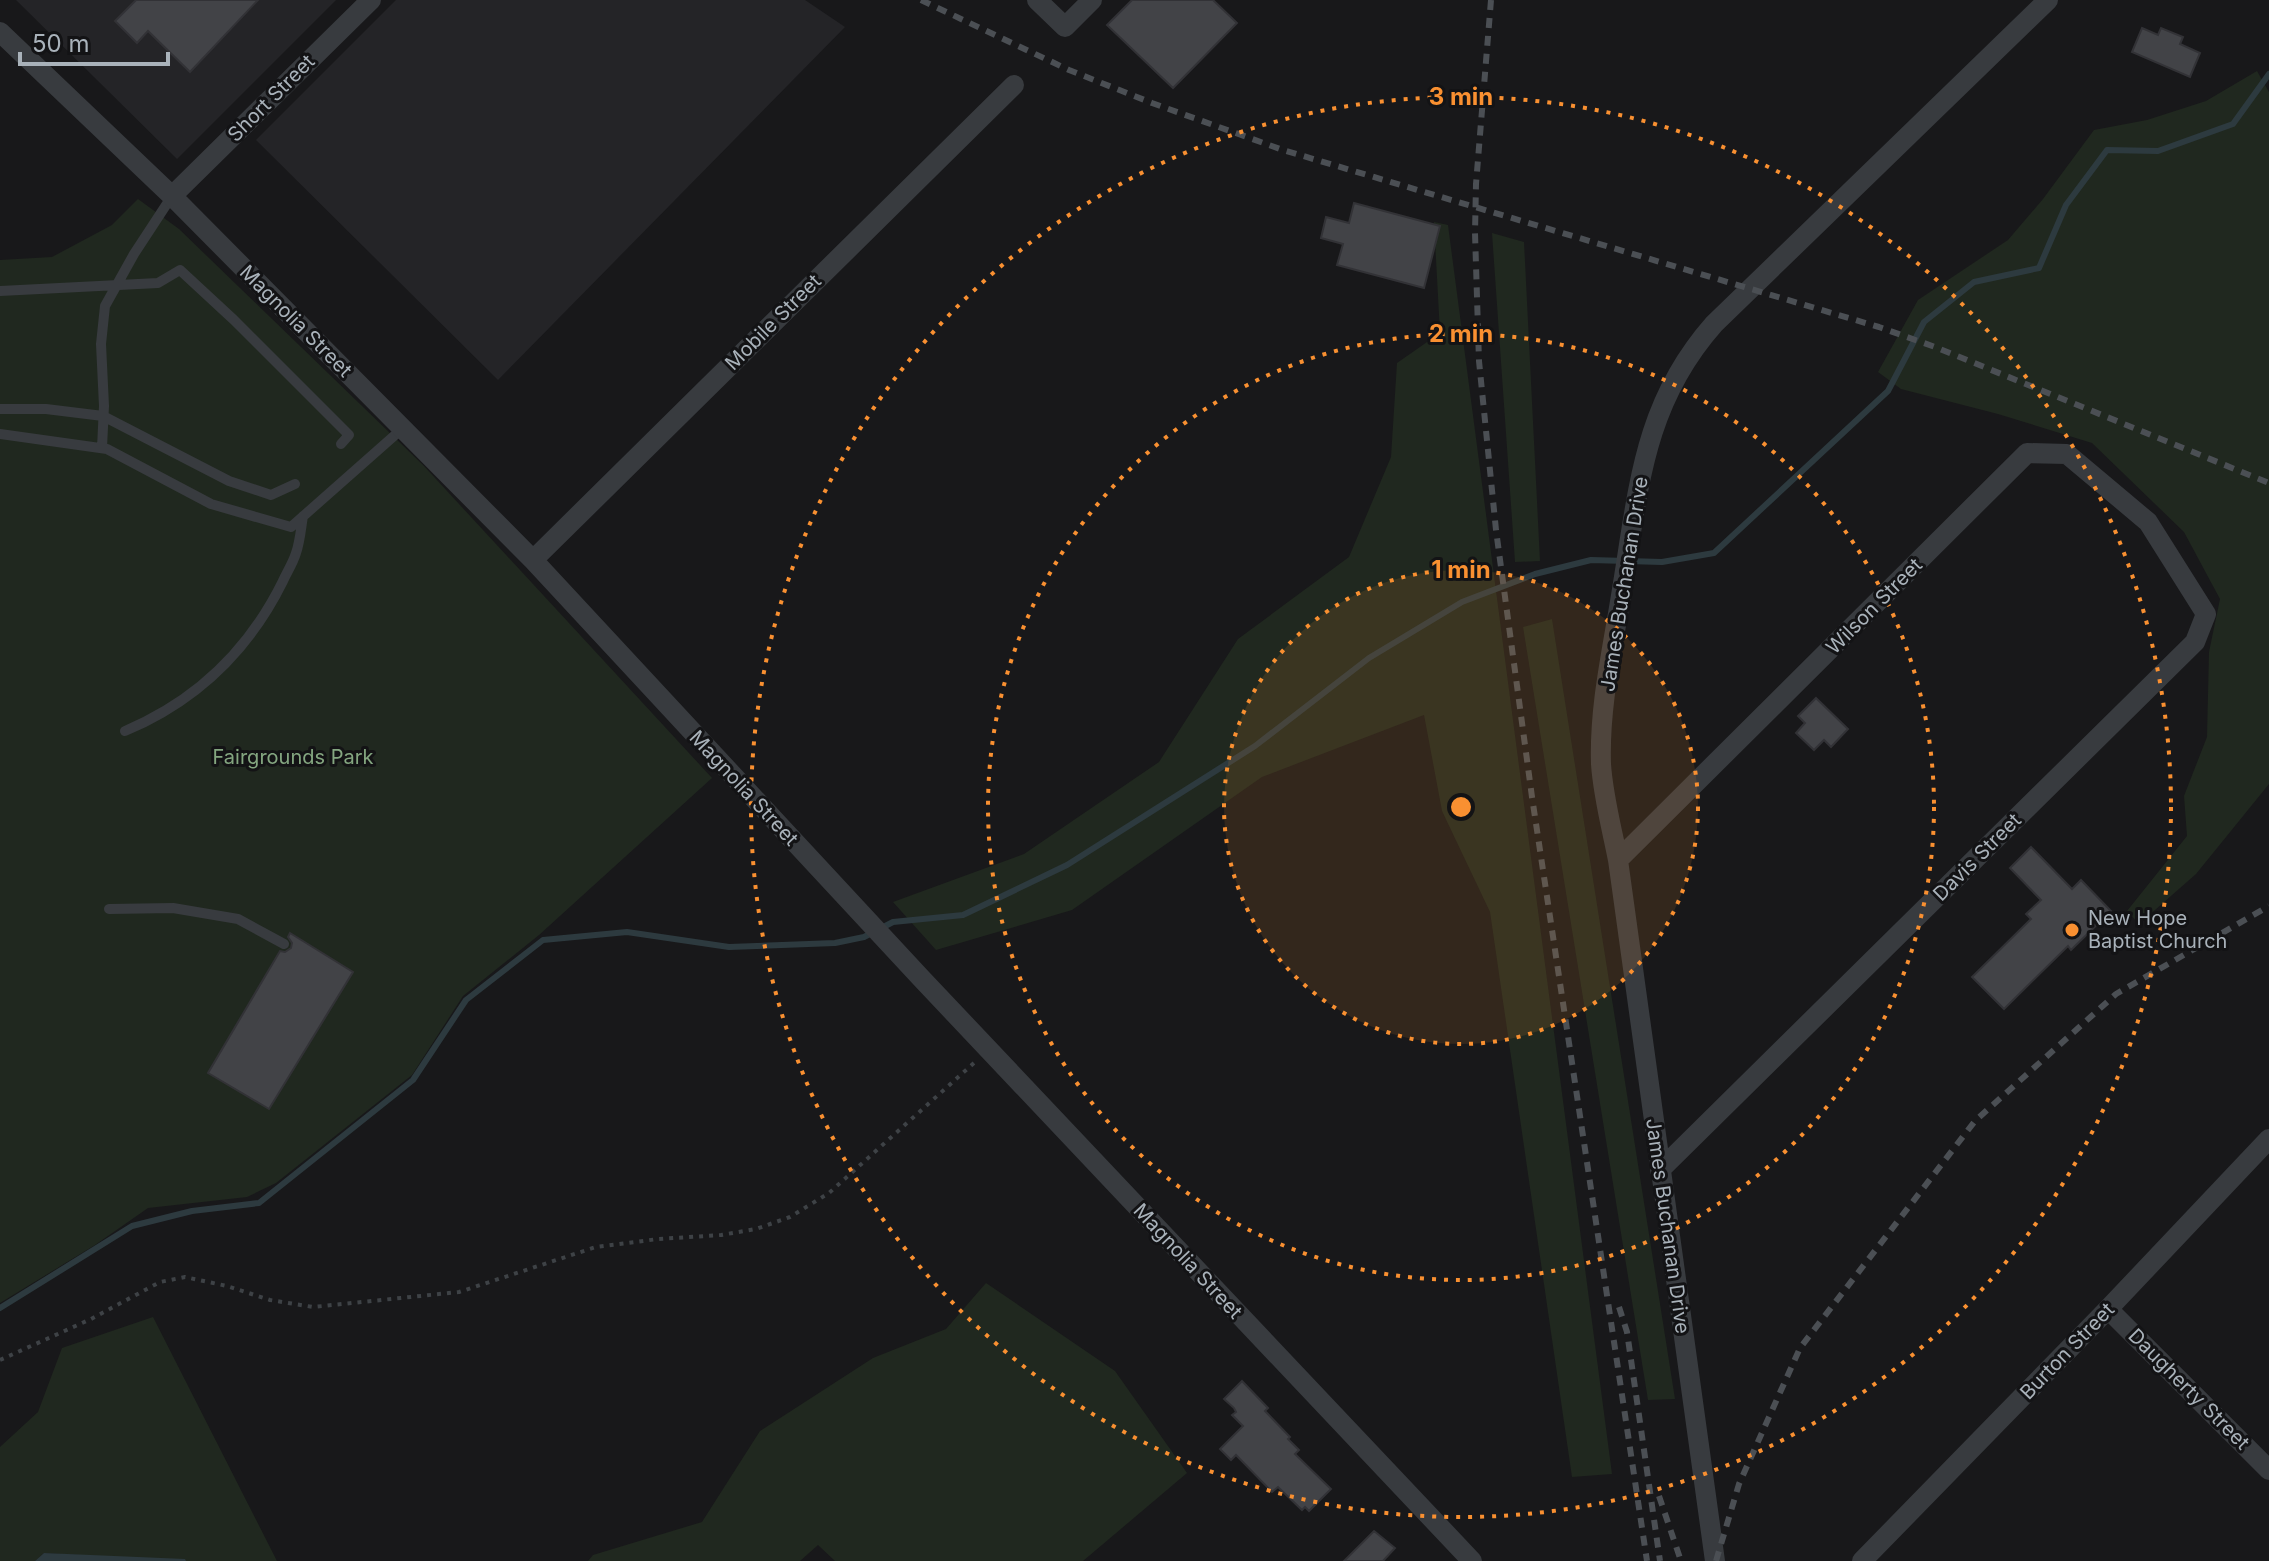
<svg xmlns="http://www.w3.org/2000/svg" width="2269" height="1561" font-family="Inter,sans-serif">
<style>
.built{fill:#242427}
.green{fill:#20281f}
.water{fill:#2d3a3f}
.lines{fill:none;stroke-linecap:round;stroke-linejoin:round}
.stream{stroke:#2d3a3f;stroke-width:6}
.building{fill:#424347;stroke:#323236;stroke-width:2}
.path{stroke:#3e4246;stroke-width:4;stroke-dasharray:4 6;stroke-linecap:butt}
.service{stroke:#383b3f;stroke-width:10}
.minor{stroke:#383b3f;stroke-width:20}
.rail{stroke:#4b4f54;stroke-width:6;stroke-dasharray:10 8;stroke-linecap:butt}
.ring{fill:none;stroke:#f99031;stroke-width:4;stroke-dasharray:4 8}
.poi-dot{fill:#f99031;stroke:#131315;stroke-width:3}
.labels{text-anchor:middle;dominant-baseline:central;stroke-width:6;stroke-linejoin:round;paint-order:stroke}
.street-label{font-size:20px;fill:#a9b2ba;stroke:#131315}
.park-label{font-size:20px;fill:#84a680;stroke:#131315}
.poi-label{font-size:20px;fill:#a9b2ba;stroke:#131315;text-anchor:start}
.centre{fill:#f99031;stroke:#131315;stroke-width:4}
.ring-label{font-size:24px;text-anchor:middle;font-weight:bold;fill:#f99031;stroke:#131315;stroke-width:6;stroke-linejoin:round;paint-order:stroke}
</style>
<rect width="100%" height="100%" fill="#18181a"/>
<path class="built" d="M16 0H336L177 159Z
M396 0H805L845 27 498 380 256 140Z"/>
<path class="green" d="M2257 71 2269 92V784L2196 874 2139 924 2127 911 2187 836 2184 796 2207 737 2209 652 2220 599 2184 532 2092 443 1998 414 1901 389 1878 372 1918 300 2008 240 2043 199 2094 130 2147 120 2206 101Z
M138 199 179 229 423 465 712 778 539 935 463 996 412 1075 276 1183 247 1197 148 1208 95 1245 0 1303V260L52 257 112 225Z
M1434 222 1448 225 1612 1474 1572 1477 1490 912 1442 811 1424 715 1262 777 1072 910 936 950 893 902 1024 854 1159 762 1238 639 1349 557 1391 457 1397 363 1440 333Z
M1492 233 1524 242 1540 561 1515 562Z
M1552 619 1675 1399 1648 1400 1523 627Z
M986 1283 1115 1371 1187 1473 1083 1561H835L818 1545 800 1561H588L593 1555 702 1522 760 1431 873 1358 946 1329Z
M153 1317 277 1561H186L44 1553 35 1561H0V1447L38 1412 62 1348Z"/>
<path class="water" d="M44 1553 185 1559 186 1561H35Z"/>
<g class="lines">
<path class="stream" d="M0 1308 132 1226 192 1211 259 1203 413 1080 466 1000 543 940 627 932 729 947 835 943 864 937 893 922 963 915 1067 865 1255 746 1369 658 1462 602 1535 574 1591 560 1662 562 1714 553 1888 391 1924 322 1974 282 2039 268 2066 205 2107 150 2158 151 2233 124 2269 74"/>
</g>
<path class="building" d="M136 0H258L190 72 148 31 137 43 115 21Z
M1132 0H1213L1237 23 1173 88 1107 25Z
M2142 28 2158 35 2161 28 2183 37 2180 44 2200 53 2190 77 2132 52Z
M1354 203 1440 226 1424 288 1337 265 1343 244 1321 238 1326 217 1349 223Z
M1816 698 1848 729 1831 747 1824 740 1814 750 1796 733 1805 723 1798 716Z
M2031 847 2072 889 2081 880 2111 911 2071 950 2068 946 2004 1009 1972 977 2031 919 2026 914 2041 900 2010 868Z
M290 933 353 972 269 1109 208 1073 280 951 285 952 291 948 292 943 288 937Z
M1242 1381 1268 1408 1265 1411 1290 1437 1288 1439 1299 1450 1295 1454 1331 1489 1309 1511 1305 1507 1302 1510 1278 1487 1272 1492 1236 1455 1231 1460 1220 1449 1243 1426 1232 1415 1236 1412 1234 1408 1224 1399Z
M1374 1531 1395 1548 1383 1561H1344Z"/>
<g class="lines">
<path class="path" d="M0 1360 91 1319 160 1282 185 1277 227 1286 270 1300 313 1307 459 1292 596 1247 658 1239 721 1235 756 1229 790 1217 829 1193 975 1062"/>
<path class="service" d="M0 291 158 283 180 270 234 320 349 435 341 444
M0 409H46L103 416 229 481 271 495 295 484
M0 434 107 449 211 504 291 527 403 428
M102 448 104 406 101 344 105 306 134 254 172 196
M125 731C196 701 249 650 283 581 287 572 293 563 296 553 300 542 301 528 303 516
M109 909 173 908 238 919 284 944"/>
<path class="minor" d="M1037 0 1065 27 1092 0
M0 32 172 196 533 560 921 978 1472 1561
M172 196 371 0
M533 560 1014 85
M1618 860 2027 453 2067 454 2148 522 2206 614 2195 642 1660 1170
M2108 1309 2269 1470
M1715 1561 1618 860C1612 829 1603 796 1601 764 1599 703 1614 643 1623 583 1639 484 1645 402 1714 324L2048 0
M1862 1561 2108 1309 2269 1139"/>
<path class="rail" d="M921 0 1069 70 1152 103 1283 150 1879 327 1935 347 2269 483
M1491 0 1476 184 1475 233 1479 361 1496 530 1532 797 1647 1561
M1619 1307 1627 1332 1660 1561
M1659 1496 1681 1561
M1716 1561 1739 1484 1800 1348 1975 1121 2116 994 2269 906"/>
</g>
<circle cx="1461" cy="807" r="237" fill="#f99031" fill-opacity=".12"/>
<g class="ring">
<circle cx="1461" cy="807" r="237"/>
<circle cx="1461" cy="807" r="473"/>
<circle cx="1461" cy="807" r="710"/>
</g>
<circle class="poi-dot" cx="2072" cy="930" r="8"/>
<g class="labels">
<g class="street-label">
<text transform="translate(271 98) rotate(-45)">Short Street</text>
<text transform="translate(296 321) rotate(45)">Magnolia Street</text>
<text transform="translate(773 322) rotate(-45)">Mobile Street</text>
<text transform="translate(1624 584) rotate(-81)">James Buchanan Drive</text>
<text transform="translate(1874 606) rotate(-45)">Wilson Street</text>
<text transform="translate(744 788) rotate(47)">Magnolia Street</text>
<text transform="translate(1977 857) rotate(-45)">Davis Street</text>
<text transform="translate(1668 1226) rotate(82)">James Buchanan Drive</text>
<text transform="translate(1188 1261) rotate(47)">Magnolia Street</text>
<text transform="translate(2067 1351) rotate(-46)">Burton Street</text>
<text transform="translate(2189 1389) rotate(45)">Daugherty Street</text>
</g>
<g class="park-label">
<text x="293" y="757">Fairgrounds Park</text>
</g>
<g class="poi-label">
<text x="2088" y="918">New Hope<tspan x="2088" dy="23">Baptist Church</tspan></text>
</g>
</g>
<circle cx="1461" cy="807" r="12" class="centre"/>
<g class="ring-label">
<text x="1461" y="105">3 min</text>
<text x="1461" y="342">2 min</text>
<text x="1461" y="578">1 min</text>
</g>
<path d="M20 52v12h148v-12" fill="none" stroke="#a9b2ba" stroke-width="4"/>
<text x="32" y="52" font-size="24" fill="#a9b2ba" stroke="#131315" stroke-width="6" paint-order="stroke">50 m</text>
</svg>
